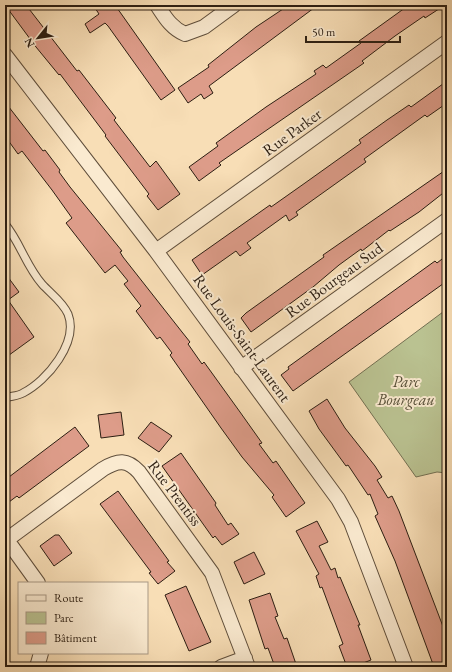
<svg xmlns="http://www.w3.org/2000/svg" width="452" height="672" font-family="'EB Garamond',serif">
<style>
.green{fill:#bac291;stroke:#737052}
.building{fill:#dd9c89;stroke:#2c1e12}
.lines{fill:none;stroke-linecap:round;stroke-linejoin:round}
.service-casing{stroke:#5f4e3b;stroke-width:9}
.minor-casing{stroke:#5f4e3b;stroke-width:16}
.service{stroke:#faead0;stroke-width:7}
.minor{stroke:#faead0;stroke-width:14}
.labels{text-anchor:middle;dominant-baseline:central;stroke-width:4;stroke-linejoin:round;paint-order:stroke}
.street-label{font-size:16px;fill:#2c1e12;stroke:#faead0}
.park-label{font-size:16px;font-style:italic;fill:#574f38;stroke:#faead0}
</style>
<rect width="100%" height="100%" fill="#f8deb6"/>
<filter id="stains"><feTurbulence type="fractalNoise" baseFrequency=".005" numOctaves="4"/><feColorMatrix values="0 0 0 0 .2 0 0 0 0 .09 0 0 0 0 .02 0 0 0 .5 -.17"/></filter>
<radialGradient id="worn" r=".72"><stop offset=".6" stop-color="#630" stop-opacity="0"/><stop offset="1" stop-color="#630" stop-opacity=".3"/></radialGradient>
<path class="green" d="M447 309V473L437 472 416 477 349 382Z"/>
<path class="building" d="M5 5H26L77 71 79 70 116 118 114 120 150 167 156 161 180 194 158 210 147 196 149 194 105 136 106 135 60 74 59 75 36 47Z
M93 5H115L175 90 161 100 108 26 105 23 90 33 85 24 99 14Z
M289 5H318L209 86 213 93 204 99 201 94 188 103 178 88 209 67 208 65 256 27Z
M409 5H445L425 18 424 16 395 36 362 61 364 63 219 163 221 165 199 181 189 167 218 146 216 143 266 107 316 74 314 71 323 65 326 68 361 43 359 41Z
M447 81V103L427 117 425 115 364 159 366 162 296 212 298 215 289 221 286 215 247 243 251 248 240 256 236 251 202 275 192 260 270 205 271 207 305 183 361 143 359 140 387 120 409 105 411 107Z
M5 102 43 151 45 150 60 170 59 172 70 187 122 251 120 252 123 257 182 332 190 342 188 344 202 364 204 362 240 412 262 443 259 444 273 463 276 461 305 503 286 517 272 497 274 495 242 457 221 428 170 355 172 353 160 337 157 339 136 311 141 306 124 284 128 281 115 265 105 273 66 223 72 218 52 190 22 151 18 154 5 136Z
M447 169V190L419 212 390 231 389 230 362 251 361 249 339 265 313 287 251 332 241 318 246 313 324 257 323 255Z
M447 255V281L293 391 281 375 289 369 288 367 435 261 437 263Z
M5 273 19 292 8 300 34 337 5 358Z
M327 399 345 428 375 466 382 477 377 480 388 498 392 496 399 511 447 637V667H434L395 561 375 516 378 514 370 494 368 495 348 465 346 466 338 455 319 429 309 411Z
M121 412 124 435 101 438 98 415Z
M151 422 172 436 159 452 138 438Z
M75 427 89 446 19 498 17 496 5 505V480Z
M181 453 216 503 215 505 228 525 231 523 239 534 222 545 215 536 213 538 162 466Z
M118 491 169 561 167 562 175 571 158 584 149 573 151 572 100 504Z
M317 521 328 542 319 546 331 570 335 568 338 578 340 577 360 625H358L371 660 353 667H347L339 646 343 644 322 587 320 588 316 576 319 574 296 531Z
M55 535H59L72 553 54 566 40 546Z
M254 552 265 574 244 584 234 562Z
M186 586 211 642 189 651 165 595Z
M270 593 278 616 275 617 284 639 287 638 297 667H275L268 648 265 649 249 600Z"/>
<g class="lines">
<defs>
<path id="service" d="M5 224C20 242 26 266 42 284 50 293 63 302 68 314 79 342 47 381 23 393 18 396 11 396 5 398"/>
<path id="minor" d="M157 5C165 17 171 28 185 34L204 27 234 5
M5 55 156 251 338 499 351 522 406 667
M156 251 447 42
M241 368 447 220
M7 540 38 583
M5 541 103 469C118 460 127 459 139 472L212 573 248 667
M37 667 41 653
M221 667 245 658"/>
</defs>
<use href="#service" class="service-casing"/>
<use href="#minor" class="minor-casing"/>
<use href="#service" class="service"/>
<use href="#minor" class="minor"/>
</g>
<g class="labels">
<g class="street-label">
<text transform="translate(292 132) rotate(-36)">Rue Parker</text>
<text transform="translate(334 280) rotate(-36)">Rue Bourgeau Sud</text>
<text transform="translate(242 338) rotate(54)">Rue Louis-Saint-Laurent</text>
<text transform="translate(175 493) rotate(53)">Rue Prentiss</text>
</g>
<g class="park-label">
<text x="406" y="381">Parc<tspan x="406" dy="18">Bourgeau</tspan></text>
</g>
</g>
<rect width="452" height="672" fill="none" stroke="#f8deb6" stroke-width="20"/>
<rect x="6" y="6" width="440" height="660" fill="none" stroke="#2c1e12" stroke-width="2"/>
<rect x="10" y="10" width="432" height="652" fill="none" stroke="#2c1e12"/>
<rect x="18" y="582" width="130" height="72" fill="#faead0" stroke="#a89884"/>
<rect x="26" y="595" width="20" height="6" fill="#faead0" stroke="#a89884"/>
<text x="54" y="602" font-size="12" fill="#2c1e12">Route</text>
<rect x="26" y="612" width="20" height="12" fill="#bac291" stroke="#a89884"/>
<text x="54" y="622" font-size="12" fill="#2c1e12">Parc</text>
<rect x="26" y="632" width="20" height="12" fill="#dd9c89" stroke="#a89884"/>
<text x="54" y="642" font-size="12" fill="#2c1e12">Bâtiment</text>
<g transform="translate(38 38) rotate(240)" stroke="#faead0" stroke-width="3" paint-order="stroke">
<path d="M0-3L7 15L0 10L-7 15Z" fill="#2c1e12"/>
<text y="-6" font-size="11" font-weight="bold" text-anchor="middle" fill="#2c1e12">N</text>
</g>
<path d="M306 36v6h94v-6" fill="none" stroke="#2c1e12" stroke-width="2"/>
<text x="312" y="36" font-size="12" fill="#2c1e12" stroke="#faead0" stroke-width="3" paint-order="stroke">50 m</text>
<rect width="100%" height="100%" filter="url(#stains)"/>
<rect width="100%" height="100%" fill="url(#worn)"/>
</svg>
